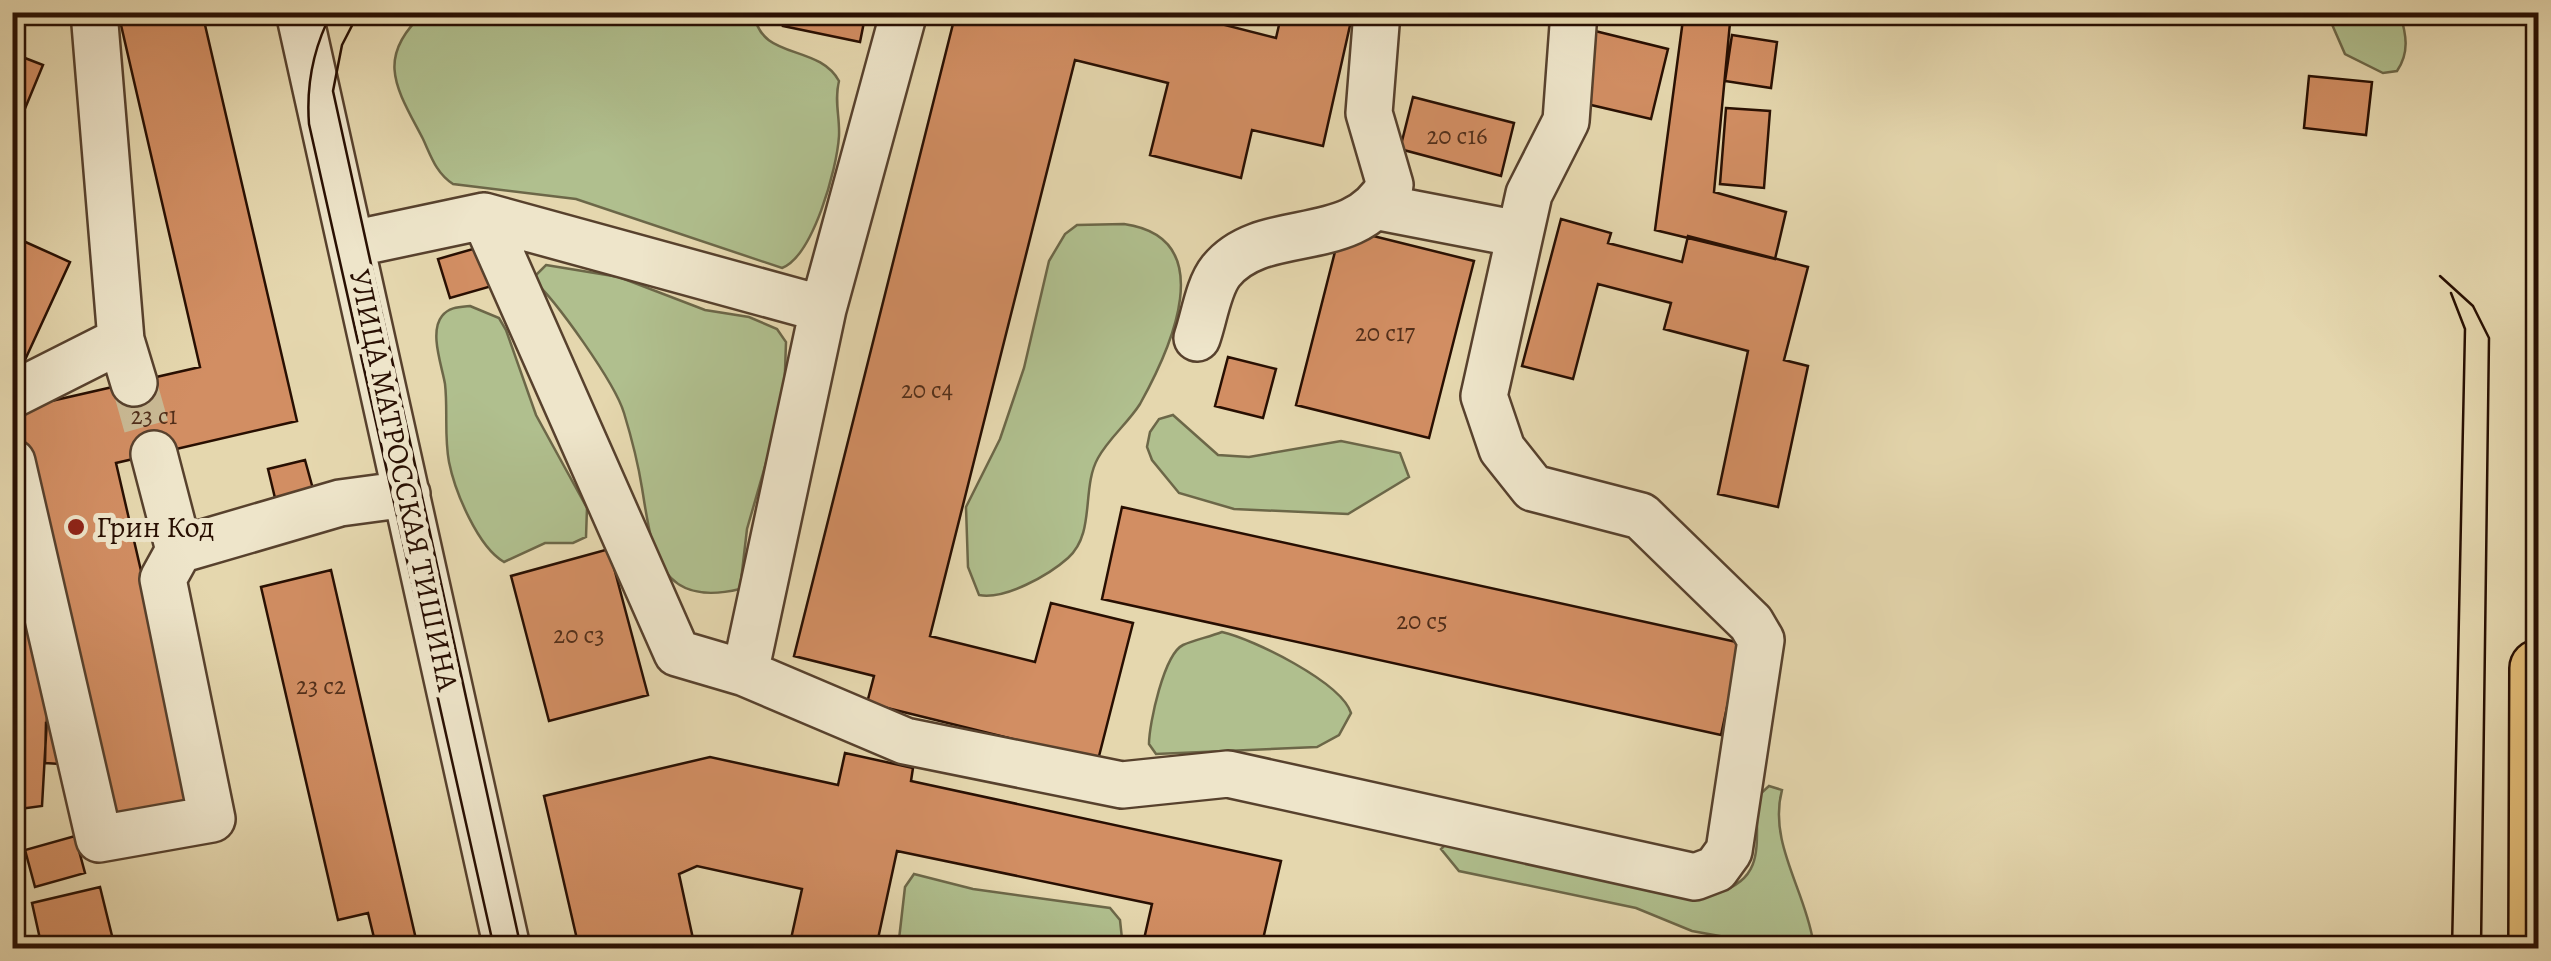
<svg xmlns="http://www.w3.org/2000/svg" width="2551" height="961" font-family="Alegreya,serif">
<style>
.green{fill:#b0bf8e;stroke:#6c6748;stroke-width:2.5}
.building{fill:#d28e63;stroke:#280f02;stroke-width:2.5}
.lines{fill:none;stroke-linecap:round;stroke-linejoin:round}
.minor-tunnel{stroke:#c9b994;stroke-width:45;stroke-dasharray:45 22;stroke-linecap:butt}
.minor-casing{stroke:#57412d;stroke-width:50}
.major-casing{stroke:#280f02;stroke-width:60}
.minor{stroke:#eee5ca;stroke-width:45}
.major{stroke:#e2bc77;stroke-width:55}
.tram{stroke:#280f02;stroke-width:2.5}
.poi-dot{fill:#8f2418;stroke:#eee5ca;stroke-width:4}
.labels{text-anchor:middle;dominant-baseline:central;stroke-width:10;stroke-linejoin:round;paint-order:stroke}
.number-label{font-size:25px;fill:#522f1a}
.street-label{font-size:30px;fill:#280f02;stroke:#eee5ca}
.poi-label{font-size:30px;fill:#280f02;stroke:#eee5ca;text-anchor:start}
</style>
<rect width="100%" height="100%" fill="#e5d7ae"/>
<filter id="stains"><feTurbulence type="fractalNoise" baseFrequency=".002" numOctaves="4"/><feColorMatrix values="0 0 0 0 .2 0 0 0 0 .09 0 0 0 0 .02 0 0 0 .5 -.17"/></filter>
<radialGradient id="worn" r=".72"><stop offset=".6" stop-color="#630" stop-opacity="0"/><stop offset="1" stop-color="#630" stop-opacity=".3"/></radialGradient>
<path class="green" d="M424 13H754C760 61 818 43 839 81 834 101 840 117 839 136 837 169 813 256 782 268L576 199 453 184C436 173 431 156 423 139 397 89 374 58 424 13Z
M2327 13H2400C2406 34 2410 52 2397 71L2383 73 2345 54Z
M1124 224C1222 238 1170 350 1140 404 1128 423 1109 438 1098 458 1081 488 1096 533 1068 558 1049 575 1005 600 979 595L968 567 966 507 1000 439 1024 368 1049 261 1065 234 1077 225Z
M546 265 619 277 705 310 749 317 777 329 786 342 784 400 747 529 740 589C657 609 652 549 642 488 638 463 631 436 624 413 615 383 556 300 532 279Z
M470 306 499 318 506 330 536 415 587 508 586 537 573 543H545L504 562C478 547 455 492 449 462 444 436 448 410 445 384 442 366 429 332 442 316 449 307 459 307 470 306Z
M1173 415 1218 455 1249 457 1341 441 1400 453 1409 477 1348 514 1234 509 1179 493 1152 460 1147 447 1150 432 1159 419Z
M1222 632C1253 639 1341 682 1351 713L1339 735 1317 747 1156 754 1149 744C1149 724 1164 654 1183 645 1194 640 1209 637 1222 632Z
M1769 786 1782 790C1768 842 1805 890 1813 941L1736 939 1692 931 1636 908 1459 871 1441 849 1451 839 1719 892C1770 877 1753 835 1758 796Z
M914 874 973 889 1110 908 1120 920 1123 948H898L905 887Z"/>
<path class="building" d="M118 12H202L297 421 116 463 194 799 104 820 12 410 200 367Z
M786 12H866L860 42 783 26Z
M956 12H1174L1276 38 1282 12H1353L1323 146 1252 130 1241 178 1150 155 1168 83 1075 60 930 636 1035 662 1051 603 1133 623 1098 760 867 703 874 676 794 656Z
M1684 12H1731L1714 192 1786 212 1775 259 1655 230Z
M1591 30 1668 49 1651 119 1574 101Z
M1732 35 1777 42 1771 88 1725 81Z
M12 53 43 65 12 140Z
M2309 76 2372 82 2366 135 2304 128Z
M1413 97 1514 123 1501 176 1400 149Z
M1726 108 1770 111 1764 188 1720 184Z
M1561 219 1611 233 1608 243 1682 262 1688 236 1808 267 1784 360 1808 366 1778 507 1718 494 1748 351 1664 329 1671 303 1598 284 1573 379 1522 366Z
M1341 228 1474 261 1429 438 1296 405Z
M21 240 70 262 18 375 12 372V259Z
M480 247 492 286 450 298 438 259Z
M1228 357 1276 369 1263 418 1215 406Z
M305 460 313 489 275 498 268 469Z
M1122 507 1741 643 1721 735 1102 599Z
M12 529 49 683 42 806 12 810Z
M609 549 648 695 549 721 511 576Z
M331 570 418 948H365L376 946 368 913 338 920 261 587Z
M46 723H61L60 764 45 763Z
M845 753 913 768 911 781 1281 861 1261 948H1142L1152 904 897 851 876 948H789L802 889 697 866 679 874 695 948H579L544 796 710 757 838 785Z
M75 836 85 873 35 887 25 850Z
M100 887 115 948H42L32 903Z
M1549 940 1585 948H1547Z"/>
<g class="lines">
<path class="minor-tunnel" d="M134 383 154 454"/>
<defs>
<path id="minor" d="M94 12 121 340 134 383
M299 12 507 948
M1379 207 1519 234
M484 216 677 653 745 673 905 741 1122 785 1228 774 1695 877 1716 869 1729 851 1761 640 1751 623 1641 516 1533 488 1502 449 1484 396 1529 194 1566 121 1574 12
M352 244 484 216 823 309
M1197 338C1204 319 1208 287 1221 271 1263 219 1355 253 1390 185L1369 113 1377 12
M12 395 121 340
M154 454 179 550
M12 462 99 839 212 819 163 579 179 550 340 503 407 494
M745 673 823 309 904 12"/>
<path id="major" d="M2537 948 2538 668"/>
</defs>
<use href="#minor" class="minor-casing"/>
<use href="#major" class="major-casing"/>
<use href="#minor" class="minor"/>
<use href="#major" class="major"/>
<path class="tram" d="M332 12C313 48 306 84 309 124L494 948
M359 12 342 45 333 91 521 948
M2440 276 2473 306 2489 338 2481 948
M2451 293 2465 329 2452 948"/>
</g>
<circle class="poi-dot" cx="76" cy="527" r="10"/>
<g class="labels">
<g class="number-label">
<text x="1457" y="136">20 с16</text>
<text x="1385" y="333">20 с17</text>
<text x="927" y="390">20 c4</text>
<text x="154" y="416">23 с1</text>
<text x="1422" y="621">20 с5</text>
<text x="579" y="635">20 с3</text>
<text x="321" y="686">23 с2</text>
</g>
<g class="street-label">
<text transform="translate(404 480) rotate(78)">УЛИЦА МАТРОССКАЯ ТИШИНА</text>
</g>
<g class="poi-label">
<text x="96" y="527">Грин Код</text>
</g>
</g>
<rect width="2551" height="961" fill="none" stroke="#e5d7ae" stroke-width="50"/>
<rect x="15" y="15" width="2521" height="931" fill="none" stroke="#280f02" stroke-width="5"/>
<rect x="25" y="25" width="2501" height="911" fill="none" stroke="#280f02" stroke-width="2.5"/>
<rect width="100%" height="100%" filter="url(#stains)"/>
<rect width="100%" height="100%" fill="url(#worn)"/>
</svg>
